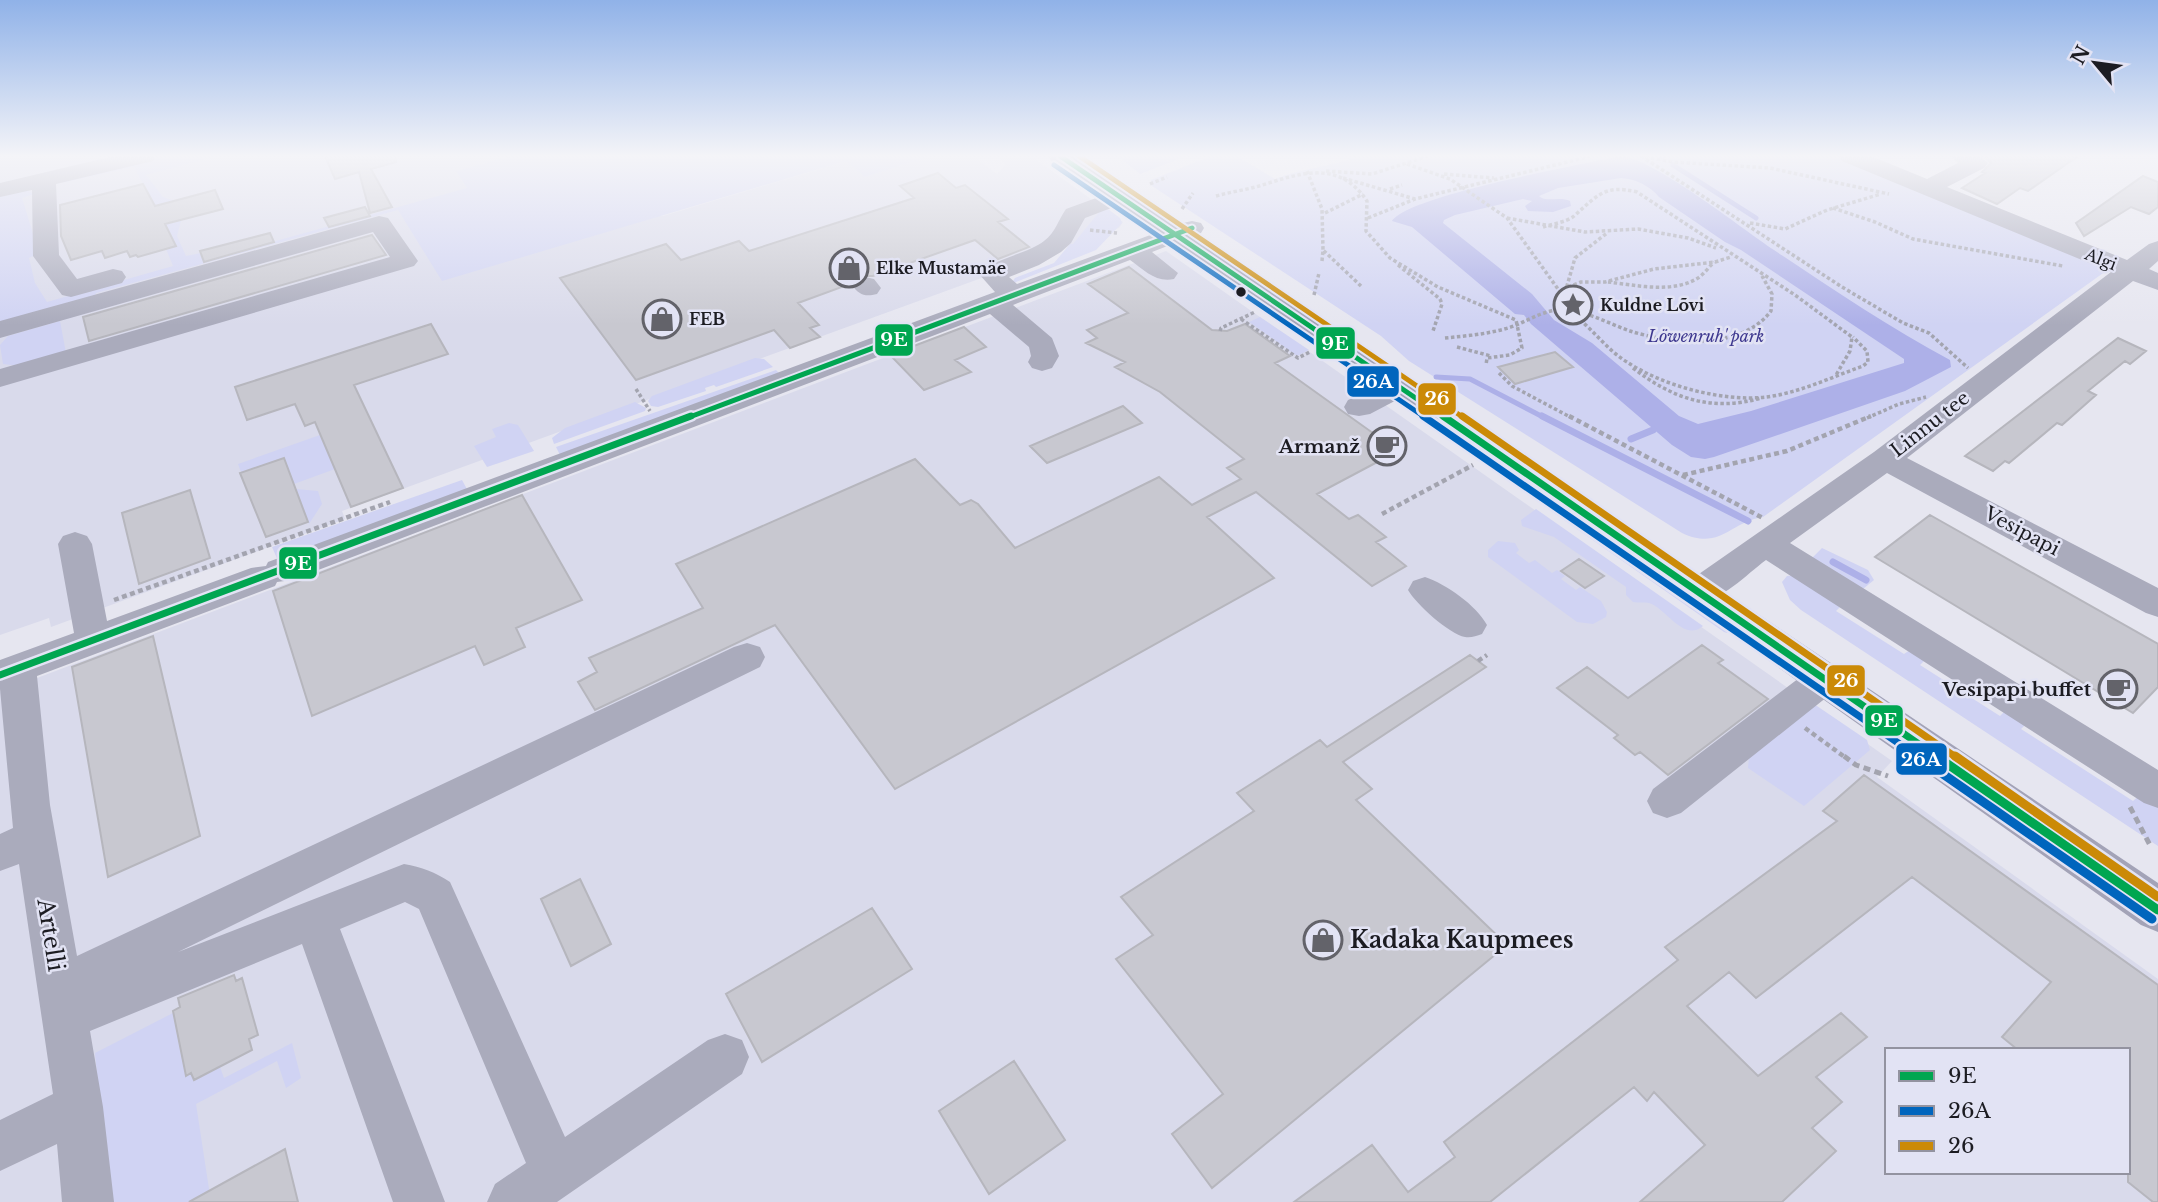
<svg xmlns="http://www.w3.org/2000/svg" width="2158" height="1202" font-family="'Libre Baskerville',serif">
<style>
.built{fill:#d9daeb;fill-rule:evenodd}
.green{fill:#d0d3f3}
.water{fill:#adb0e8;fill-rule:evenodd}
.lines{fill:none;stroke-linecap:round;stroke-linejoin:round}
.stream-far1{stroke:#adb0e8;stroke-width:5}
.stream{stroke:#adb0e8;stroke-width:7}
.building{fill:#c8c8d0;stroke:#b6b6bd;stroke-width:2}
.path-far2{stroke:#a3a4af;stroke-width:3.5;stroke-dasharray:3.5 2.5;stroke-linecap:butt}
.path-far1{stroke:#a3a4af;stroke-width:4.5;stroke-dasharray:5 3.5;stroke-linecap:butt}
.path{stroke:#a3a4af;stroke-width:5;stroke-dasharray:7 4.5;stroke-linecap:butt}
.minor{fill:#aaabbc;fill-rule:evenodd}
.major{fill:#a3a3b7;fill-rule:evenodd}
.bus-1-far2-casing{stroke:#e2e3f4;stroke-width:9}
.bus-1-far1-casing{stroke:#e2e3f4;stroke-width:12}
.bus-1-casing{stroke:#e2e3f4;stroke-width:14}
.bus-2-far2-casing{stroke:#e2e3f4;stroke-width:9}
.bus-2-far1-casing{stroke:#e2e3f4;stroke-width:12}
.bus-2-casing{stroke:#e2e3f4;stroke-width:14}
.bus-3-far2-casing{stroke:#e2e3f4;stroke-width:9}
.bus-3-far1-casing{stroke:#e2e3f4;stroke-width:12}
.bus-3-casing{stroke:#e2e3f4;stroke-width:14}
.bus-1-far2{stroke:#00a651;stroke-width:5}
.bus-1-far1{stroke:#00a651;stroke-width:7}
.bus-1{stroke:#00a651;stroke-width:9}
.bus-2-far2{stroke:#0065bd;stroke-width:5}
.bus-2-far1{stroke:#0065bd;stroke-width:7}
.bus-2{stroke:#0065bd;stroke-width:9}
.bus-3-far2{stroke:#cb8a07;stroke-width:5}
.bus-3-far1{stroke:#cb8a07;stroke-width:7}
.bus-3{stroke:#cb8a07;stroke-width:9}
.bus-dot{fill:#1c1c22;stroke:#e2e3f4;stroke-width:2.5}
.labels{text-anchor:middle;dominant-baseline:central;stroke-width:5;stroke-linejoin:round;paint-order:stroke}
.far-street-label{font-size:16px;fill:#1c1c22;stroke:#e2e3f4}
.far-poi-label{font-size:16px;font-weight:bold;fill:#1c1c22;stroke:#e2e3f4;text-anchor:start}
.far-park-label{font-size:16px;font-style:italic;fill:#3e388f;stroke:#e2e3f4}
.street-label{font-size:19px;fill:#1c1c22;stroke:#e2e3f4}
.poi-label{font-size:19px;font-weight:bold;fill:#1c1c22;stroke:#e2e3f4;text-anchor:end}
.near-street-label{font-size:23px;fill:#1c1c22;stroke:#e2e3f4}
.near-poi-label{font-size:23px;font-weight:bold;fill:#1c1c22;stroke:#e2e3f4;text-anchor:start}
.line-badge{stroke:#e2e3f4;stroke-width:2.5}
.badge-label{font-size:19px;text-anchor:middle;font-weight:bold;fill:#fff}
</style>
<rect width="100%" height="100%" fill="#e6e6f0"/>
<path class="built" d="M0 156H509L457 171 468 188 663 216 847 161 865 177 931 156H973L997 174 1006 164 996 156H1031L1123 222 1119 228 342 511 345 519 51 627 49 618 0 635Z
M1166 251 1892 761 1877 777 2158 979V1202H0V692ZM1887 1050H2128V1172H1887Z"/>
<path class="green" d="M160 156H217L146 175 163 197 174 201 181 220 177 236 186 256 201 253 204 261 467 188 456 171 510 156H931L865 177 846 161 442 281 398 210 96 293 95 296 0 324V194L27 190 34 194 22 198 39 253 29 258 35 283 47 302 173 266 166 249 176 245 134 167 56 184Z
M1118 156H1186L1140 174Z
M1211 156H1237L1275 179C1303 168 1331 167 1358 156H1843L2094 260 2106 271 1763 517C1730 522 1720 551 1682 533L1409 361 1381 336 1152 186 1151 180Z
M1108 209 1120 218 1122 223 1096 250 1011 284 1015 278 1054 263 1070 244H1073L1100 211Z
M1260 317 1309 350 1297 356 1249 322Z
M60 321 66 353 19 366 3 364 0 345 8 336Z
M755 358 764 359 773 367 716 387 714 385 705 388 706 391 658 407 651 406 648 401 652 396Z
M776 370 779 373 560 455 556 447Z
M635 402 646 408 645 411 554 444 552 438 565 428Z
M509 423 518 425 534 451 487 467 474 446 496 437 492 429Z
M320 435 335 469 294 484 283 458 241 472 238 464Z
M462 480 468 491 279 563 272 547Z
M296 489 318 491 322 504 309 524Z
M1550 505 1733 629 1727 633 1724 632 1544 506Z
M1536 509 1703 626C1684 643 1666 608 1649 603 1645 602 1638 603 1633 602L1626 595V587L1554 537 1522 526 1521 520Z
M1498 541 1515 543 1519 550 1516 553 1529 563 1535 560 1552 573 1557 570 1565 576 1561 579 1576 590 1580 587 1601 601 1607 612 1606 617 1593 624 1577 622 1488 557V550Z
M1822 548 1868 570 1874 580 1863 589 1809 561Z
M1795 575 1842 605 1836 611 1904 654 1913 648 1927 658 1920 665 2000 716 2008 708 2028 722 2021 729 2133 801 2142 793 2158 801V846L1801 610 1790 600 1782 582 1787 576Z
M1814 704 1867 740 1870 750 1804 806 1748 768 1749 757Z
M173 1013 186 1075 191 1073 194 1080 220 1067 224 1078 292 1043 301 1078 286 1088 277 1061 196 1104 211 1202H109L95 1053Z"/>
<path class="water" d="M1620 156C1650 156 1744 230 1774 250 1831 288 1890 328 1950 360L1951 367 1905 391 1714 457 1705 459 1691 457 1672 445 1531 324 1524 315 1515 314 1412 227 1392 221C1409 195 1581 165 1620 156ZM1621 178C1636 179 1650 186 1659 197L1725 242 1741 250 1904 359V363L1751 411 1698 424 1679 416 1592 343 1554 320 1532 294 1443 223 1444 220 1455 215 1523 199 1532 201 1525 206 1528 211 1553 212 1571 206 1570 201C1560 196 1546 203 1539 196L1558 188Z"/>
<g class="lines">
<path class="stream-far1" d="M1659 156 1663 158
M1673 165 1756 218
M1436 377 1470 379 1545 418"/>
<path class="stream" d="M1542 416 1748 521
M1631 439 1653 430
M1833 562 1866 580"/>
</g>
<path class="building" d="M325 156H396V162L371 169 392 207 370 213 359 172 335 179Z
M1984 156H2078L2028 191 2020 188 1997 204 1962 188 1985 173 1982 172 1991 163Z
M938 173 956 188 965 185 1008 219 998 222 1029 247 998 259 975 240 873 276H855L850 284 798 303 819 325 810 328 820 337 790 348 774 330 636 380 560 278 666 244 681 260 739 241 749 251 914 198 900 186Z
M2143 176 2158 182V207L2149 214 2131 207 2084 236 2076 223Z
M143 184 155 206 215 190 223 209 165 224 176 246 138 257 136 255 130 257 127 251 105 258 102 251 71 260 61 236 60 205Z
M365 207 370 216 329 227 324 218Z
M270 233 274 242 204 262 200 251Z
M372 235 386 255 89 341 83 317Z
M1129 267 1212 330 1227 331 1245 324 1290 356 1275 363 1398 451 1317 494 1349 519 1358 515 1386 537 1376 542 1406 566 1372 586 1256 492 1207 517 1274 578 895 789 775 625 595 710 578 682 597 672 589 658 703 608 676 564 915 459 960 505 971 500 978 504 1015 548 1159 477 1192 505 1241 479 1227 468 1244 459 1160 392 1115 367 1125 362 1086 343 1097 338 1087 330 1128 313 1088 284Z
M431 324 448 354 354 385 403 488 351 507 315 422 305 426 295 404 247 420 235 387Z
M964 327 986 347 955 360 971 372 924 390 890 355Z
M2118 338 2146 351 2130 364 2125 361 2088 391 2096 395 2062 425 2057 423 2009 463 2005 461 1993 471 1965 456Z
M1555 352 1573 367 1515 384 1498 367Z
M1123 406 1142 423 1047 463 1030 446Z
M284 458 308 522 266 537 240 473Z
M190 490 210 558 139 584 122 513Z
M522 495 582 600 516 628 525 647 484 665 475 646 312 716 273 591Z
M1930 515 2158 644V687L2133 713 1875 557Z
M1579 559 1604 576 1585 588 1561 571Z
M153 636 200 836 108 877 72 667Z
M1702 645 1723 660 1718 663 1768 699 1668 775 1640 752 1635 755 1614 738 1618 735 1557 688 1587 667 1628 698Z
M1470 655 1486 667 1343 762 1372 789 1356 800 1507 945 1212 1188 1172 1134 1223 1094 1116 959 1153 935 1121 897 1254 811 1237 793 1320 740 1327 747Z
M1864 775 2158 985V1202H2153L2128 1182V1050H2018L2002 1037 2051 982 1912 877 1756 998 1729 972 1687 1006 1758 1076 1841 1013 1867 1037 1816 1077 1842 1102 1812 1128 1836 1151 1782 1202H1640L1705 1145 1654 1092 1647 1101 1634 1087 1490 1202H1294L1372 1145 1408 1192 1455 1157 1444 1142 1678 960 1665 947 1837 821 1823 811Z
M580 879 611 944 571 966 541 899Z
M872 908 912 969 762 1062 726 994Z
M234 975 236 981 242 978 258 1035 249 1039 252 1050 194 1080 191 1073 186 1076 173 1011 180 1007 178 998Z
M1014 1061 1065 1140 989 1194 939 1111Z
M285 1149 298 1202H189Z"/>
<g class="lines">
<path class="path-far2" d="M1641 156 1842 287 1903 323 1929 333 1968 368
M1645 157 1674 162 1770 168 1889 194
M1407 164 1450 179 1507 218 1563 296
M1307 171 1322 209 1323 250
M1326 171 1372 174 1428 156
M1444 174 1494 178
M1343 178 1415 199
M1150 184 1167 177
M1390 189 1402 185
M1216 196C1230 192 1245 190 1259 186 1298 174 1338 158 1367 201L1366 231 1390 258 1438 287 1516 320 1522 348 1510 355 1487 358 1486 365
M1833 208 1875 222 1913 239 2063 266
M1182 209 1193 193
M1325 213 1363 194
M1368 218 1415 199 1592 156
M1507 218 1585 232 1638 229 1688 238 1716 248
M1750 223 1785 229 1827 210 1881 194
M1543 227C1552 224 1567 222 1574 216 1597 196 1604 184 1637 192L1795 295 1852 337 1850 351 1836 375
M1090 230 1117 233
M1322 261 1323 250 1361 286
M1398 265 1440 299 1442 304 1433 331
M1608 282C1636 285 1672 294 1698 278 1704 274 1709 267 1714 262
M1568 287 1581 282H1605L1654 269 1715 262 1731 257
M1314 295 1319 273
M1560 310 1575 258 1607 233
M1575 316C1594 330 1607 350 1627 362 1663 386 1723 402 1766 397 1799 393 1832 377 1863 366L1868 362 1867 351 1853 337
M1241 319 1298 358 1310 352
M1220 331 1221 328 1255 312
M1445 338C1466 336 1488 334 1508 328 1525 323 1540 311 1559 310 1583 309 1607 323 1630 331 1671 344 1741 351 1771 311L1772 294 1762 276
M1457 347 1491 356
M1633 368C1673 399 1712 412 1761 398
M1499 373 1512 386 1572 418
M636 389 650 411
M1867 418 1899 404 1926 397"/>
<path class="path-far1" d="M1569 416 1763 518
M1683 475 1787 451 1871 416
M1382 514 1473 465
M114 600 390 502
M1478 661 1487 655
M1805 728 1846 758"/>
<path class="path" d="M1844 756 1856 765 1888 776
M2130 807 2151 847"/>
<path class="minor" d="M114 156H156L153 161 56 184 59 255 77 279 113 269 122 271 126 277 122 283 71 297 62 295 33 256 32 190 0 197V183Z
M1839 156H1871L1927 179 1958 163 1951 156H1980L1988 163 1984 168 1947 187 2127 260 2149 244 2158 241V261L2149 269 2158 273V290L2133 281 1907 458 2158 588V617L2146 613 1887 473 1790 543 2158 770V808L2144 803 1766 560C1744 576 1714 610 1686 601L1681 592 1686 583 1874 452 2111 272 1842 161Z
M1118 190 1127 192 1130 197 1127 202 1085 218 1071 243 1061 252 1039 265 1009 277 1017 284 1183 223 1192 221 1201 223 1204 228 1201 233 1152 252 1178 273 1174 279C1156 283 1144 270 1130 260L1013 305 1052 338 1059 356 1052 368 1042 371 1032 368 1028 362 1031 356 1029 347 990 314 292 580 277 582 275 586 37 676 50 805 77 956 734 647 747 643 760 647 765 657 760 667 178 952 404 864C422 867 435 872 450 882L565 1137 708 1040 725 1034 742 1040 749 1057 742 1074 557 1202H487L495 1184 526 1163 419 909 405 902 340 929 445 1202H393L302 944 90 1031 103 1107 114 1202H62L57 1144 0 1171V1120L53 1094 19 864 0 871V834L13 828 0 689V660L74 633 58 544 63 536 75 532 87 536 92 544 107 621 251 568 266 566 268 562 995 292 979 274C989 260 1028 254 1044 241 1056 232 1058 220 1066 209Z
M379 216 388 218 418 261 414 266 0 387V369L390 257 373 232 0 338V321Z
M865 277 874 279 881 288 877 294C865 297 859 295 852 285L856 279Z
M1398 379 1408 382 1413 388 1408 394 1370 414 1359 416 1348 414 1344 407 1348 400Z
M1425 577C1446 584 1476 605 1487 625L1482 634C1476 636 1471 638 1465 637 1449 634 1416 604 1408 590L1413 581Z
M1824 665 1837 669 1843 679 1837 689 1681 813 1667 818 1653 813 1647 801 1653 789 1811 669Z"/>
<path class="major" d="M1048 156H1077L2158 883V932L2141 925 1537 496 1051 161Z"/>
<defs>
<path id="bus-1-far2" d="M1060 156 1445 418
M687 418 1192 228"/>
<path id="bus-1-far1" d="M1443 416 1939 758
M0 675 691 416"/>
<path id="bus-1" d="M1936 756 2158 910"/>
<path id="bus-2-far2" d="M1054 165 1426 418"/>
<path id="bus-2-far1" d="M1423 416 1920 758"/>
<path id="bus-2" d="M1917 756 2152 919"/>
<path id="bus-3-far2" d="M1079 156 1464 418"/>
<path id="bus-3-far1" d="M1462 416 1957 758"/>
<path id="bus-3" d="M1955 756 2158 897"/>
</defs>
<use href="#bus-1-far2" class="bus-1-far2-casing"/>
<use href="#bus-1-far1" class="bus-1-far1-casing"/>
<use href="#bus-1" class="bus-1-casing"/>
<use href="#bus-2-far2" class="bus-2-far2-casing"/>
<use href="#bus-2-far1" class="bus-2-far1-casing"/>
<use href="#bus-2" class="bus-2-casing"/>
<use href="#bus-3-far2" class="bus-3-far2-casing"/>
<use href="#bus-3-far1" class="bus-3-far1-casing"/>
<use href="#bus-3" class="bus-3-casing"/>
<use href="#bus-1-far2" class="bus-1-far2"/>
<use href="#bus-1-far1" class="bus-1-far1"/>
<use href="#bus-1" class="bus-1"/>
<use href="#bus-2-far2" class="bus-2-far2"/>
<use href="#bus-2-far1" class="bus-2-far1"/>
<use href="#bus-2" class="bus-2"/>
<use href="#bus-3-far2" class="bus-3-far2"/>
<use href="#bus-3-far1" class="bus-3-far1"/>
<use href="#bus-3" class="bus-3"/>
</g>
<linearGradient id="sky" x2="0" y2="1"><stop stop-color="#90b2e8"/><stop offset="0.48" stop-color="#f4f4f8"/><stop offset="1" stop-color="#f4f4f8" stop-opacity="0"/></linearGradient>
<rect width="2158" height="325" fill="url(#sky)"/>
<defs>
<symbol id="shop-ring" viewBox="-11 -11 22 22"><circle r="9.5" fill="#e2e3f4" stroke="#63636a" stroke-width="1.5"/><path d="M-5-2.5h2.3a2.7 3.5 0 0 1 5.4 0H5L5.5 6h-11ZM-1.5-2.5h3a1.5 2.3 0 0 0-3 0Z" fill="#63636a"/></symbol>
<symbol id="sight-ring" viewBox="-11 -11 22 22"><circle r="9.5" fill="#e2e3f4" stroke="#63636a" stroke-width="1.5"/><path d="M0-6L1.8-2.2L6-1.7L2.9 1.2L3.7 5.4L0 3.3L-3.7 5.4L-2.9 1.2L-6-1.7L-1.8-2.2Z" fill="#63636a"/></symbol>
<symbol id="cafe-ring" viewBox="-11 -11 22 22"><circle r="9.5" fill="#e2e3f4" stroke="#63636a" stroke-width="1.5"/><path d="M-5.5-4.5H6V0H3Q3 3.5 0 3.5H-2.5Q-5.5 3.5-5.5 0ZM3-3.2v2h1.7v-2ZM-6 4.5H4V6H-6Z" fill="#63636a"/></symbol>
</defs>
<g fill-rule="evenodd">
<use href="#shop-ring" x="827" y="246" width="44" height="44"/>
<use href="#sight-ring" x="1551" y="283" width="44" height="44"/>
<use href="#shop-ring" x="640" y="297" width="44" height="44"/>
<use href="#cafe-ring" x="1365" y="424" width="44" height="44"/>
<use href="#cafe-ring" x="2096" y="667" width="44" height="44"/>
<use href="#shop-ring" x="1301" y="918" width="44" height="44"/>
</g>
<circle class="bus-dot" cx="1241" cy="292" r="6"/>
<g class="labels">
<g class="far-street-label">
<text transform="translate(2101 259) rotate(22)">Algi</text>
</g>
<g class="far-poi-label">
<text x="876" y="268">Elke Mustamäe</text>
<text x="1600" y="305">Kuldne Lõvi</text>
<text x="689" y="319">FEB</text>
</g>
<g class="far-park-label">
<text x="1706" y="336">Löwenruh' park</text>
</g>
<g class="street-label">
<text transform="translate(1930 424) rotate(-38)">Linnu tee</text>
<text transform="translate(2022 531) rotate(28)">Vesipapi</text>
</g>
<g class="poi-label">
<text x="1360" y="446">Armanž</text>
<text x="2091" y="689">Vesipapi buffet</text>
</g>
<g class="near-street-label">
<text transform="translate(51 935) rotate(81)">Artelli</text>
</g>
<g class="near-poi-label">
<text x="1350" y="940">Kadaka Kaupmees</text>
</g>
</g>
<g class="line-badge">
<rect x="874" y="323" width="40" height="34" rx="7" fill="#00a651"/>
<rect x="1315" y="326" width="41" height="34" rx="7" fill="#00a651"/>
<rect x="1346" y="365" width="54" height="33" rx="7" fill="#0065bd"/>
<rect x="1417" y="382" width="40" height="34" rx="7" fill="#cb8a07"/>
<rect x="278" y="546" width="40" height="34" rx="7" fill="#00a651"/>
<rect x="1826" y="664" width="40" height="33" rx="7" fill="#cb8a07"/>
<rect x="1864" y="704" width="40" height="33" rx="7" fill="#00a651"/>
<rect x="1895" y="742" width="53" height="34" rx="7" fill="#0065bd"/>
</g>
<g class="badge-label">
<text x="894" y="346">9E</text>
<text x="1335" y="350">9E</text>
<text x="1373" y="388">26A</text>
<text x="1437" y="405">26</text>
<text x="298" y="570">9E</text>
<text x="1846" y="687">26</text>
<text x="1884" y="727">9E</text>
<text x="1921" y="766">26A</text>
</g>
<rect x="1885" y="1048" width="245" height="126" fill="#e2e3f4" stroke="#9393a0" stroke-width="2"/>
<rect x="1899" y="1071" width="35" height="10" fill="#00a651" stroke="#9393a0" stroke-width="2"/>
<text x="1948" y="1083" font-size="21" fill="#1c1c22">9E</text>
<rect x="1899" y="1106" width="35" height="10" fill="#0065bd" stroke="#9393a0" stroke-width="2"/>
<text x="1948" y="1118" font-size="21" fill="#1c1c22">26A</text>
<rect x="1899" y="1141" width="35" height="10" fill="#cb8a07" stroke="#9393a0" stroke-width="2"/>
<text x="1948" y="1153" font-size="21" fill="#1c1c22">26</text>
<g transform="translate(2095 63) rotate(299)" stroke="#e2e3f4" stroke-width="5" paint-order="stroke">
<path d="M0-5L12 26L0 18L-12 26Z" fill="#1c1c22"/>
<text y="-10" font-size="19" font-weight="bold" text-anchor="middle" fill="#1c1c22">N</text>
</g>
</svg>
